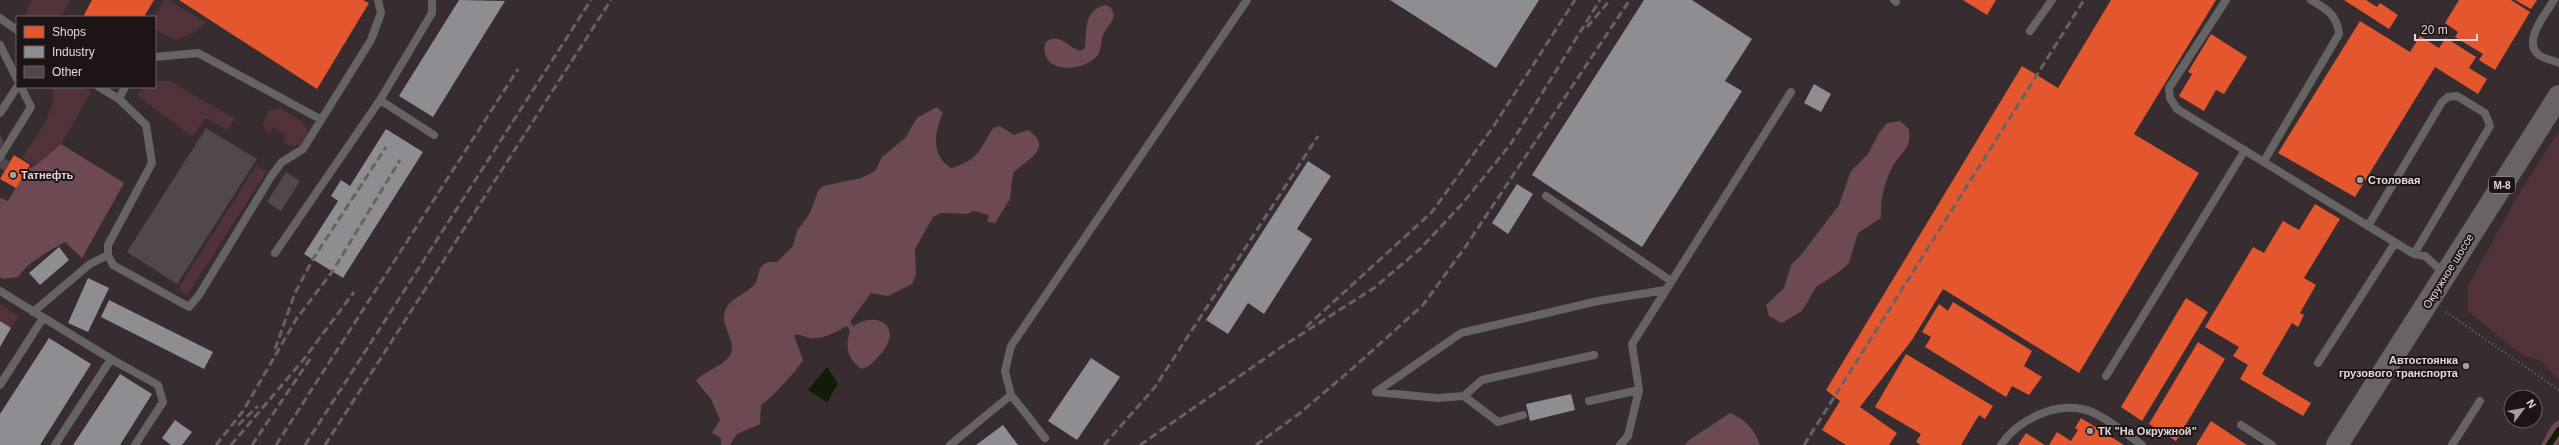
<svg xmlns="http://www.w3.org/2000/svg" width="2559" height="445" font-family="Helvetica,sans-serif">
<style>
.green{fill:#523239}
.forest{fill:#6d4951}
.water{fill:#111c04}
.shops{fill:#e4572e}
.industry{fill:#8d8d92}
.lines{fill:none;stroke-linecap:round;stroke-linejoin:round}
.stream{stroke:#111c04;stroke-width:6}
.building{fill:#51484a}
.path{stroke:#6a6867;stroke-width:2.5;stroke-dasharray:1 3;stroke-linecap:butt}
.lane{stroke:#656463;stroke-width:8}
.primary{stroke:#676463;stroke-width:22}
.rail{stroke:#676364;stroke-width:3;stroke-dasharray:8 4;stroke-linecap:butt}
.poi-dot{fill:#a79b9e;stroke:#1c1415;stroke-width:1.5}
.labels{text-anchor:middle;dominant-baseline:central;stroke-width:4;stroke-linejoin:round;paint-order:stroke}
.shield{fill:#1c1415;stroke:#a89c9e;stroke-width:1}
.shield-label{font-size:10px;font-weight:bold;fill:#e4d7d9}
.poi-label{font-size:11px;font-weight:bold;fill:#e4d7d9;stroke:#1c1415;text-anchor:start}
.street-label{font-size:11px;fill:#e4d7d9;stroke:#1c1415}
</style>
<rect width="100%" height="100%" fill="#372c2f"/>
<path class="green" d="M31 0H70L61 17H25Z
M165 0H169L206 23 193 33 176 40 155 30 154 17Z
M155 81H170L235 119 227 130 206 118 192 137 137 95 144 87H155Z
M52 87H84L91 92 61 144 35 166 22 158C34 138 59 111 52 87Z
M281 108 304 123 309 135 302 145 290 146 283 141 286 135 274 127 268 134 263 124 269 110Z
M2559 131V381L2541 361 2522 355 2468 311V286L2518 195Z
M256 166 267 171 187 295 178 289Z
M0 304 19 316 11 328 0 321Z"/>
<path class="forest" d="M1105 5 1110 7C1119 19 1109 23 1104 33 1099 41 1104 50 1095 58 1079 73 1039 73 1045 43 1059 31 1067 47 1080 51L1085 48C1087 29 1083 11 1105 5Z
M937 107 943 113C934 132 931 156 951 168 977 161 980 150 993 128L1000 126 1014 135 1028 130C1055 148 1026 160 1013 173L1010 199 995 223 987 222 989 215 974 211 967 214 941 213 933 217 915 249 916 275 912 284 888 296 871 293 850 322 853 326C881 309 904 330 879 356 873 362 871 366 862 369 847 359 845 347 850 330L846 326C837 332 821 340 810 338 803 337 801 334 794 335L803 360C799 368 770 400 761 405L760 424 737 434 730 445H721V438L712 433 720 420 711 399 696 381C705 370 723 367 730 355 737 343 723 329 724 316 726 298 745 296 755 284 759 278 757 270 763 265 767 261 772 262 777 262L793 246 797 231 810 213 818 191 823 186 861 178 875 171 882 157 905 138 917 118Z
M1900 121 1909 129C1911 149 1904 149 1894 164 1885 179 1880 201 1881 218L1858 233 1849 263 1839 272 1816 287 1802 311 1782 323 1769 316 1766 305 1784 288 1791 265 1801 255 1839 205 1851 171 1868 154 1879 133 1887 123Z
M61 144 124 183 82 258 65 242C48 252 29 261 18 277L3 279 0 277V198L8 201 27 169 35 166Z
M1730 413C1746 420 1754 428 1760 445H1685L1689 440Z
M2559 420V445H2541L2552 425Z"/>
<path class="water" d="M827 367 838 384 827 402 808 390Z"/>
<path class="shops" d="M92 0H154L144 17H85L84 15Z
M179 0H363L369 3 317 89Z
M1963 0H1996L1987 15Z
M2111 0H2216L2134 134 2199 173 2079 373 1943 289 1912 340 1860 407 1897 433 1889 445H1846L1822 430 1840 401 1826 390 2022 66 2058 88Z
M2344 0H2366L2377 7 2380 3 2398 15 2389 29Z
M2459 0H2511L2530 12 2495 70 2479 60 2483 54 2455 37 2458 32 2445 23Z
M2515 0H2537L2531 9Z
M2360 21 2410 52 2420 36 2439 48 2446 38 2476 57 2469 68 2487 79 2478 94 2435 67 2355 197 2278 153Z
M2211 34 2247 57 2224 94 2216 90 2204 111 2179 96 2192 74 2188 72Z
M14 155 30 165 16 188 0 179Z
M2315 204 2340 219 2304 278 2316 285 2300 313 2304 315 2298 327 2292 323 2262 374 2311 403 2303 416 2240 379 2248 365 2233 356 2239 347 2205 327 2253 247 2264 253 2283 221 2299 230Z
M2186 298 2208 312 2142 421 2121 407Z
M1953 302 2032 351 2024 366 2042 377 2029 395 2012 386 2006 397 1925 347 1931 337 1922 332 1939 304 1948 311Z
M2198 342 2225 359 2176 441 2149 424Z
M1906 354 1993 406 1985 419 1979 415 1961 445H1921L1916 442 1921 434 1875 407Z
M2081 418 2124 445H2049L2057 432 2071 441 2078 430 2075 428Z
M2211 421 2247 445H2196Z
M2026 433 2045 445H2018Z"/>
<path class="industry" d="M459 0 505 1 433 117 399 96Z
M1390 0H1539L1496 68Z
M1644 0H1692L1752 39 1725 81 1742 91 1642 247 1532 175Z
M1814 84 1831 94 1821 112 1804 103Z
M386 129 423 152 343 278 304 254 338 201 331 196 341 180 350 186Z
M1308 161 1331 176 1297 229 1312 239 1264 314 1248 303 1228 334 1206 320Z
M1517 184 1533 194 1508 234 1492 223Z
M59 247 69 260 40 285 29 273Z
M88 278 109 288 88 332 68 323Z
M109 300 213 352 204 369 101 317Z
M0 321 11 328 0 347Z
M49 338 91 364 40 445H0V414Z
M1091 358 1120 377 1077 440 1048 421Z
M120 374 152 394 120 445H73Z
M1571 394 1575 410 1530 421 1526 404Z
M175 420 192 432 182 445H171L162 438Z
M1003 425 1018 445H976Z"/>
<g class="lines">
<path class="stream" d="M2549 445 2559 430"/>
</g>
<path class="building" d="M206 128 257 159 177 284 127 252Z
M0 134 3 142 0 149Z
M0 155 10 162 4 171 0 168Z
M286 172 300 181 281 211 267 202Z"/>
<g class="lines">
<path class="path" d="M2446 312 2559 390"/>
<path class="lane" d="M1894 0 1896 2
M2226 0 2169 88 2170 98 2177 109 2414 254 2425 256 2445 274
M2554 0C2547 12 2521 42 2539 55 2544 59 2553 60 2559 63
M0 18 17 30
M2030 31 2052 0
M0 45 17 79
M155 57 198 53 320 119
M99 87 119 99 146 125 152 163 108 245V255L113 265 189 307 199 295 272 175 282 162 303 149 371 40 381 13 378 0
M119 99 125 87
M380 100 434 135
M0 113 17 87
M0 157 31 107 21 87
M2264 161 2339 34C2337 15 2327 9 2311 0
M1546 196 1671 281
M2368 226 2442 102 2448 97 2457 96 2485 113 2490 126 2414 254
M275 253 380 100 432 13V0
M0 291 111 359 158 385 163 402 135 445
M33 312 90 264 108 255
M2318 363 2395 243
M2106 376 2245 150
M0 385 43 318
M1376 392 1461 333 1598 301 1665 290
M1376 392 1437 398 1464 396 1498 422 1523 415
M1464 396 1482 380 1594 355
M1589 401 1639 390
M2241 425 2272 445
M1045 438 1011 395 1005 371 1011 346 1247 0
M55 445 111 359
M950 445 1011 395
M1620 445 1628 436 1639 390 1632 344 1791 92
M2001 445C2017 421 2052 403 2082 409 2100 412 2126 434 2142 445
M2452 445 2480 401"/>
<path class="primary" d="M2337 445 2559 96"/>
<path class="rail" d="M1587 27 1610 0
M1306 327 1432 212 1493 127 1575 0
M275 349 295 293 313 259 386 147
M238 425 258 406
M216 445 243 411 297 318 332 272 400 160
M231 445 304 359 354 292
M252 445 310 359
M276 445 518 69
M305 445 591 0
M325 445 611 0
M1104 445 1155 387 1318 136
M1140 445 1283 346 1374 288 1420 249 1462 204 1510 145 1600 0
M1256 445 1300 413 1353 368 1423 305 1466 246 1629 1
M1804 445 2084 0"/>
</g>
<g class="poi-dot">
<circle cx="13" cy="175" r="4"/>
<circle cx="2360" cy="180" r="4"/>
<circle cx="2466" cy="366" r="4"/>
<circle cx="2090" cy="431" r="4"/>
</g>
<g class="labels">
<rect class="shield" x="2489" y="177" width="26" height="16" rx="3"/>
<g class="shield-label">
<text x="2502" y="185">М-8</text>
</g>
<g class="poi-label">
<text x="21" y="175">Татнефть</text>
<text x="2368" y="180">Столовая</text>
<text x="2458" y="360" text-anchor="end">Автостоянка<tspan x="2458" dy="13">грузового транспорта</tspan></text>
<text x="2098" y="431">ТК "На Окружной"</text>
</g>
<g class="street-label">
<text transform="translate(2448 271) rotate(-58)">Окружное шоссе</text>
</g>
</g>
<rect x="16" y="16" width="140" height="72" fill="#1c1415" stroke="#6c6263"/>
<rect x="24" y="26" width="20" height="12" fill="#e4572e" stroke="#6c6263"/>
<text x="52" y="36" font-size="12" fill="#e4d7d9">Shops</text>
<rect x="24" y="46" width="20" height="12" fill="#8d8d92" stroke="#6c6263"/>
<text x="52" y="56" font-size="12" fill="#e4d7d9">Industry</text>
<rect x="24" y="66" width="20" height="12" fill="#51484a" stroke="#6c6263"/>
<text x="52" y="76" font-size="12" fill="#e4d7d9">Other</text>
<g transform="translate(2523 409) rotate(58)"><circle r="19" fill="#1c1415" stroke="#6c6263"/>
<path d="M0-3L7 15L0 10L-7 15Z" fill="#a79b9e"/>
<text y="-6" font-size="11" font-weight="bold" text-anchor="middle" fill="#e4d7d9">N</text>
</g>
<path d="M2415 34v6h62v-6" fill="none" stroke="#e4d7d9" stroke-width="2"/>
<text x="2421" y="34" font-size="12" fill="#e4d7d9" stroke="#1c1415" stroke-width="3" paint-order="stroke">20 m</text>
</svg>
